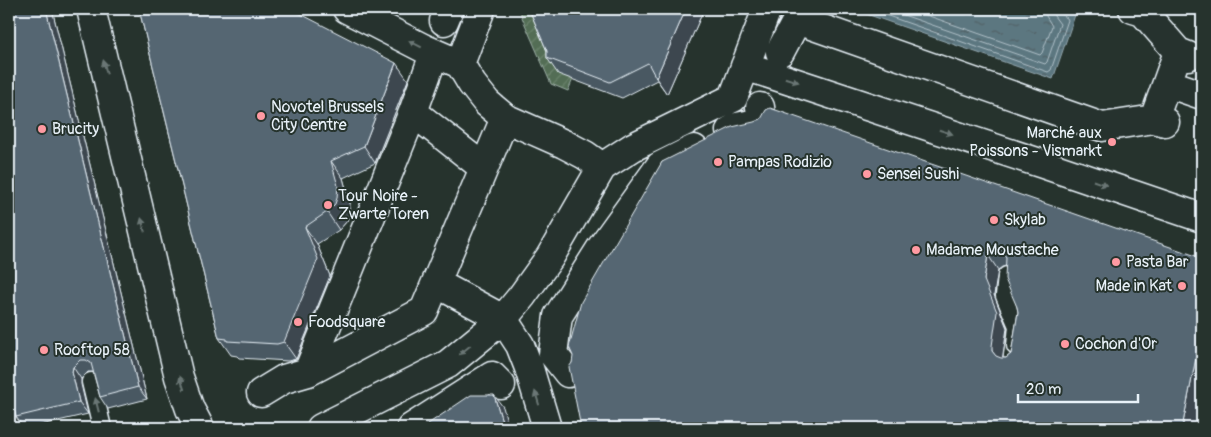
<svg xmlns="http://www.w3.org/2000/svg" width="1211" height="437" font-family="Pangolin,sans-serif">
<style>
.garden{fill:url(#garden-furrows);stroke:#9dafa6}
.water{fill:url(#water-ripples);stroke:#94a8b0}
.lines{fill:none;stroke-linecap:round;stroke-linejoin:round}
.shore{stroke:#b0c0c8;stroke-width:1}
.lane-casing{stroke:#e8f1f8;stroke-width:21}
.street-casing{stroke:#e8f1f8;stroke-width:31}
.secondary-casing{stroke:#e8f1f8;stroke-width:31}
.lane{stroke:#26332d;stroke-width:18}
.street{stroke:#26332d;stroke-width:28}
.secondary{stroke:#26332d;stroke-width:28}
.wall{fill:#495862;stroke:#e8f1f8;fill-rule:evenodd}
.shaded-wall{fill:#3c4750;stroke:#e8f1f8}
.building{fill:#556672;stroke:#e8f1f8;fill-rule:evenodd}
.oneway{fill:#6a7674}
.poi-dot{fill:#ff9aa2;stroke:#26332d;stroke-width:2}
.labels{text-anchor:middle;dominant-baseline:central;stroke-width:4;stroke-linejoin:round;paint-order:stroke}
.poi-label{font-size:16px;fill:#e8f1f8;stroke:#26332d;text-anchor:start}
</style>
<defs>
<pattern id="garden-furrows" width="10" height="10" patternUnits="userSpaceOnUse" patternTransform="scale(1.25)"><rect width="10" height="10" fill="#526d54"/><path d="M-1 1l2-2M0 10L10 0M9 11l2-2" fill="none" stroke="#6b826d"/></pattern>
<pattern id="water-ripples" width="26" height="14" patternUnits="userSpaceOnUse" patternTransform="scale(1.25)"><rect width="26" height="14" fill="#5c7780"/><path d="M2 4q2-2 4 0t4 0M15 11q2-2 4 0t4 0" fill="none" stroke="#516065"/></pattern>
</defs>
<rect width="100%" height="100%" fill="#26332d"/>
<filter id="ink" filterUnits="userSpaceOnUse"><feTurbulence type="fractalNoise" baseFrequency=".02" numOctaves="2"/><feDisplacementMap in="SourceGraphic" scale="10" xChannelSelector="R" yChannelSelector="G"/><feConvolveMatrix kernelMatrix="1 2 1 2 8 2 1 2 1" color-interpolation-filters="sRGB"/></filter>
<g filter="url(#ink)">
<path class="garden" d="M521 9H540L573 79 568 91 551 84 521 15Z"/>
<path class="water" d="M852 9H1057L1075 15 1053 79Z"/>
<g class="lines">
<path class="shore" d="M868 9 1048 72 1051 70 1068 20 1067 18 1060 14 1059 9
M886 9 1045 64 1047 62 1060 24 1054 16 1052 9
M909 9 1040 55 1042 53 1052 26 1046 16 1045 9"/>
<defs>
<path id="lane" d="M1007 276 1005 296 1018 326 1016 346
M91 382 102 428
M9 407 14 428"/>
<path id="street" d="M347 9 423 48 460 64 472 84 487 103 505 118 564 144 585 155 602 167
M1133 9 1143 12 1178 52
M444 21 449 9
M780 52 797 20 1102 127 1154 119
M460 64 481 9
M745 66 1043 164 1202 218
M429 68 413 112 484 168
M1167 83 1202 95
M1165 122 1154 119 1178 52 1188 56
M730 131 737 127 762 122 760 107
M436 283 503 319 520 345 529 368 547 428
M308 372 413 112
M568 373 553 354 558 316 601 248 660 166 694 149
M261 393 284 379 308 372 424 311 505 118
M321 428 448 364 503 319 522 296 550 257 602 167 633 147 733 98 767 9
M411 428 492 376 501 385"/>
<path id="secondary" d="M91 9 179 377 190 409 200 428"/>
</defs>
<use href="#lane" class="lane-casing"/>
<use href="#street" class="street-casing"/>
<use href="#secondary" class="secondary-casing"/>
<use href="#lane" class="lane"/>
<use href="#street" class="street"/>
<use href="#secondary" class="secondary"/>
</g>
<path class="wall" d="M9 9H52L147 399 108 409 100 397 93 372H88L81 379V384L88 414 28 428H24L16 417 11 397H9Z
M139 9 408 80 375 163 343 178 350 203 349 215 347 221 339 230 317 244 330 276 296 359 288 361 239 358 237 356 231 355 219 338Z
M529 9H704L667 94 657 80 622 98 558 74 547 58V51Z
M662 162 1202 258V396L1196 428H581L572 363ZM1006 266 1017 307 1018 312 1011 354 1006 358H1003L1007 328 994 295 998 270 1002 267Z"/>
<path class="shaded-wall" d="M46 9H52L147 399 138 387Z
M686 9H704L667 94 656 78Z
M396 63 408 80 375 163 364 146Z
M331 161 343 178 350 203 349 215 347 221 339 230 327 212Z
M305 227 317 244 330 276 296 359 284 342Z
M988 255 998 270 994 295 1007 328 1002 362 1003 367 992 351 984 280Z
M1202 328V396L1196 428H1182Z
M73 367 81 379V384L88 414 79 402 72 372Z
M494 395 503 407 509 428H504Z"/>
<path class="building" d="M9 9H46L138 387 100 397 91 363 86 360H80L73 367 72 372 79 402 16 417 9 388Z
M139 9H291L396 63 364 146 331 161 338 186 337 198 335 204 327 212 305 227 318 259 284 342 277 344 227 341V339L219 338Z
M529 9H686L656 78 648 63 610 82 547 58V51Z
M770 108 1202 258V328L1182 428H581L569 367 572 363 573 356 569 347 581 302 662 162 732 127 754 122 761 119 766 110ZM997 250 1002 252 1006 257 1005 279 1017 307 1018 312 1011 354 1006 358H1001L996 356 992 351V346L997 312 984 280 988 255 992 252Z
M471 395H494L504 428H422Z"/>
<defs><path id="oneway-solid" d="M-6-.8H1V-3.2L6.5 0L1 3.2V.8H-6Z" transform="scale(1.25)"/></defs>
<g class="oneway">
<use href="#oneway-solid" transform="translate(415 44) rotate(-153)"/>
<use href="#oneway-solid" transform="translate(105 67) rotate(-104)"/>
<use href="#oneway-solid" transform="translate(792 80) rotate(18)"/>
<use href="#oneway-solid" transform="translate(946 132) rotate(18)"/>
<use href="#oneway-solid" transform="translate(1100 183) rotate(19)"/>
<use href="#oneway-solid" transform="translate(143 225) rotate(-104)"/>
<use href="#oneway-solid" transform="translate(465 350) rotate(140)"/>
<use href="#oneway-solid" transform="translate(182 383) rotate(-108)"/>
<use href="#oneway-solid" transform="translate(537 398) rotate(-107)"/>
<use href="#oneway-solid" transform="translate(97 405) rotate(-104)"/>
</g>
</g>
<g class="poi-dot">
<circle cx="261" cy="116" r="5"/>
<circle cx="42" cy="129" r="5"/>
<circle cx="1112" cy="142" r="5"/>
<circle cx="718" cy="162" r="5"/>
<circle cx="867" cy="174" r="5"/>
<circle cx="328" cy="205" r="5"/>
<circle cx="994" cy="220" r="5"/>
<circle cx="916" cy="250" r="5"/>
<circle cx="1116" cy="262" r="5"/>
<circle cx="1182" cy="286" r="5"/>
<circle cx="298" cy="322" r="5"/>
<circle cx="1065" cy="344" r="5"/>
<circle cx="44" cy="350" r="5"/>
</g>
<g class="labels">
<g class="poi-label">
<text x="271" y="107">Novotel Brussels<tspan x="271" dy="18">City Centre</tspan></text>
<text x="52" y="129">Brucity</text>
<text x="1102" y="133" text-anchor="end">Marché aux<tspan x="1102" dy="18">Poissons - Vismarkt</tspan></text>
<text x="728" y="162">Pampas Rodizio</text>
<text x="877" y="174">Sensei Sushi</text>
<text x="338" y="196">Tour Noire -<tspan x="338" dy="18">Zwarte Toren</tspan></text>
<text x="1004" y="220">Skylab</text>
<text x="926" y="250">Madame Moustache</text>
<text x="1126" y="262">Pasta Bar</text>
<text x="1172" y="286" text-anchor="end">Made in Kat</text>
<text x="308" y="322">Foodsquare</text>
<text x="1075" y="344">Cochon d'Or</text>
<text x="54" y="350">Rooftop 58</text>
</g>
</g>
<rect width="1211" height="437" fill="none" stroke="#26332d" stroke-width="30"/>
<rect x="15" y="15" width="1181" height="407" fill="none" stroke="#e8f1f8" stroke-width="2" filter="url(#ink)"/>
<path d="M1018 394v8h120v-8" fill="none" stroke="#e8f1f8" stroke-width="2.5"/>
<text x="1026" y="394" font-size="15" fill="#e8f1f8" stroke="#26332d" stroke-width="4" paint-order="stroke">20 m</text>
</svg>
